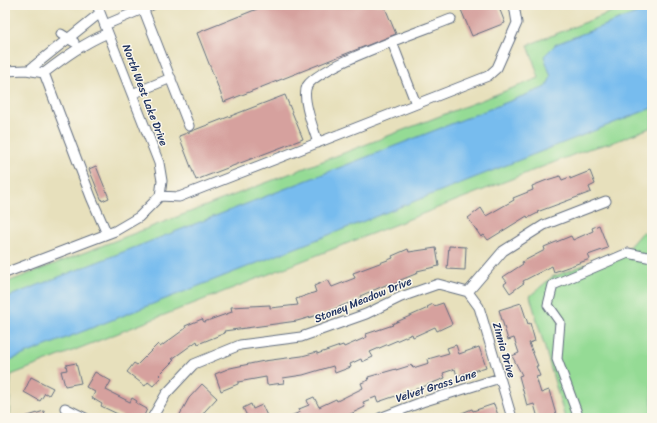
<svg xmlns="http://www.w3.org/2000/svg" width="657" height="423" font-family="Sriracha,sans-serif">
<style>
.green{fill:#95db95;stroke:#58857a}
.water{fill:#77bcee;stroke:#4976a6}
.building{fill:#d6a19e}
.lines{fill:none;stroke-linecap:round;stroke-linejoin:round}
.minor-casing{stroke:#626d7f;stroke-width:11}
.minor{stroke:#fff;stroke-width:9}
.labels{text-anchor:middle;dominant-baseline:central;stroke-width:3;stroke-linejoin:round;paint-order:stroke}
.street-label{font-size:11px;fill:#1b2f5e;stroke:#fbf7ec}
</style>
<rect width="100%" height="100%" fill="#fbf7ec"/>
<filter id="ink" filterUnits="userSpaceOnUse"><feTurbulence type="fractalNoise" baseFrequency=".025" numOctaves="2"/><feDisplacementMap in="SourceGraphic" scale="8" xChannelSelector="R" yChannelSelector="G"/><feConvolveMatrix kernelMatrix="1 2 1 2 8 2 1 2 1" color-interpolation-filters="sRGB"/></filter>
<filter id="wash" filterUnits="userSpaceOnUse"><feTurbulence type="fractalNoise" baseFrequency=".012" numOctaves="4" result="noise"/><feDisplacementMap in="SourceGraphic" scale="16" xChannelSelector="R" yChannelSelector="G"/><feGaussianBlur stdDeviation="0.9" result="paint"/><feColorMatrix in="noise" values="0 0 0 0 0 0 0 0 0 0 0 0 0 0 0 0 0 1.4 0 .05"/><feComposite in="paint" operator="in"/></filter>
<g filter="url(#wash)">
<rect width="100%" height="100%" fill="#e7e0bc"/>
<path class="green" d="M629 5H652V127L614 142 588 149 11 375 9 418H5V283L539 78 528 45Z
M643 231 652 242V418H565L530 296 552 277 627 249Z"/>
<path class="water" d="M652 7V108L5 362V298L546 87 551 77 544 56 556 44Z"/>
<g id="blocks">
<path class="building" d="M267 5H384L396 34 224 102 197 33Z
M459 5H498L505 23 472 36Z
M285 95 303 139 196 180 179 136Z
M96 166 109 198 102 201 89 169Z
M590 171 595 184 589 187 591 192 537 212 538 213 528 218 527 216 488 240 484 235 481 237 468 218 481 208 486 216 514 200 513 198 533 190 532 186 547 180 560 176 562 180 570 177V179Z
M599 225 608 248 588 255 590 259 554 272 552 266 523 281 524 283 510 293 504 284 507 282 503 277 523 264 522 262 545 250 544 247 571 236 573 240 593 231 592 228Z
M449 246 466 247 465 270 447 269Z
M436 248 439 266 417 271 418 273 398 281 399 282 389 286 388 284 360 296 361 298 325 313 297 321 224 331 225 333 198 344 197 341 172 359 174 360 159 375 161 377 153 386 148 382 145 386 127 372 134 363 137 365 158 344 160 347 186 328 185 326 202 319 204 322 232 312 231 307 270 305V308L298 305 296 299 316 292 314 286 328 280 332 287 355 278 353 273 393 258 392 256 408 249 409 252Z
M443 303 452 324 437 331 435 327 413 337 412 334 370 352 373 357 362 362 361 359 350 364 351 367 335 373 333 366 303 375 283 378 284 383 267 385 266 377 238 382V384L221 391 215 374 230 368 264 361 302 356 317 352V354L343 345 344 347 367 337 366 334 393 325 392 324 428 308 427 307 433 304 434 306Z
M521 303 528 324 530 323 535 341 529 343 538 366H536L540 376 536 377 541 393 549 390 557 418H538L534 404 527 406 525 398 519 376 522 375 512 356 519 353 514 338 508 340 499 310Z
M456 345 459 354 479 347 486 367 457 376 455 369 443 373 445 378 425 386 378 402 376 397 363 402 365 407 342 418H286L300 412 299 409 309 405 307 400 314 397 319 407 336 399 337 401 363 388 361 383 369 380 368 377 396 369V370L412 365 413 368 429 363 428 359 449 353 447 348Z
M76 363 81 383 65 386 61 371 67 370 66 365Z
M95 372 111 381 106 390 130 402 132 398 137 401 136 403 147 409 143 418H126L101 406 102 404 92 398 95 392 86 387Z
M31 377 53 388 49 395 45 393 40 401 24 392Z
M202 384 217 398 205 411 201 418H178L189 398Z
M251 404 253 409 262 405 268 418H248L243 408Z
M494 404 499 418H449L472 409 473 411Z
M44 411 46 418H25V417Z"/>
</g>
</g>
<g filter="url(#ink)">
<use href="#blocks" fill-opacity="0" stroke="#626d7f" stroke-width="1"/>
<g class="lines">
<defs>
<path id="minor" d="M97 5 159 163 162 181 160 196
M143 8 189 126
M105 25 152 5
M61 34 74 42
M392 42 416 104
M29 70 100 13
M5 71 26 70 44 73C65 57 84 43 108 33
M44 73 91 197 107 234
M132 94 171 78
M318 143C314 130 301 98 307 86 320 65 424 30 451 19
M5 273 115 231 139 217 160 196 179 197 488 76 497 68 517 23 514 5
M468 292 503 251 544 225 606 201
M468 292 479 307 512 418
M65 408 85 418
M152 418 166 394 194 364 240 345 301 337 366 314 401 297 438 284 468 292
M380 418 422 402 500 378
M577 418V413L557 359 560 322 548 305 553 285 628 253 652 258"/>
</defs>
<use href="#minor" class="minor-casing"/>
<use href="#minor" class="minor"/>
</g>
</g>
<g class="labels">
<g class="street-label">
<text transform="translate(145 95) rotate(69)">North West Lake Drive</text>
<text transform="translate(363 300) rotate(-22)">Stoney Meadow Drive</text>
<text transform="translate(504 350) rotate(74)">Zinnia Drive</text>
<text transform="translate(436 386) rotate(-18)">Velvet Grass Lane</text>
</g>
</g>
<rect width="657" height="423" fill="none" stroke="#fbf7ec" stroke-width="20"/>
</svg>
